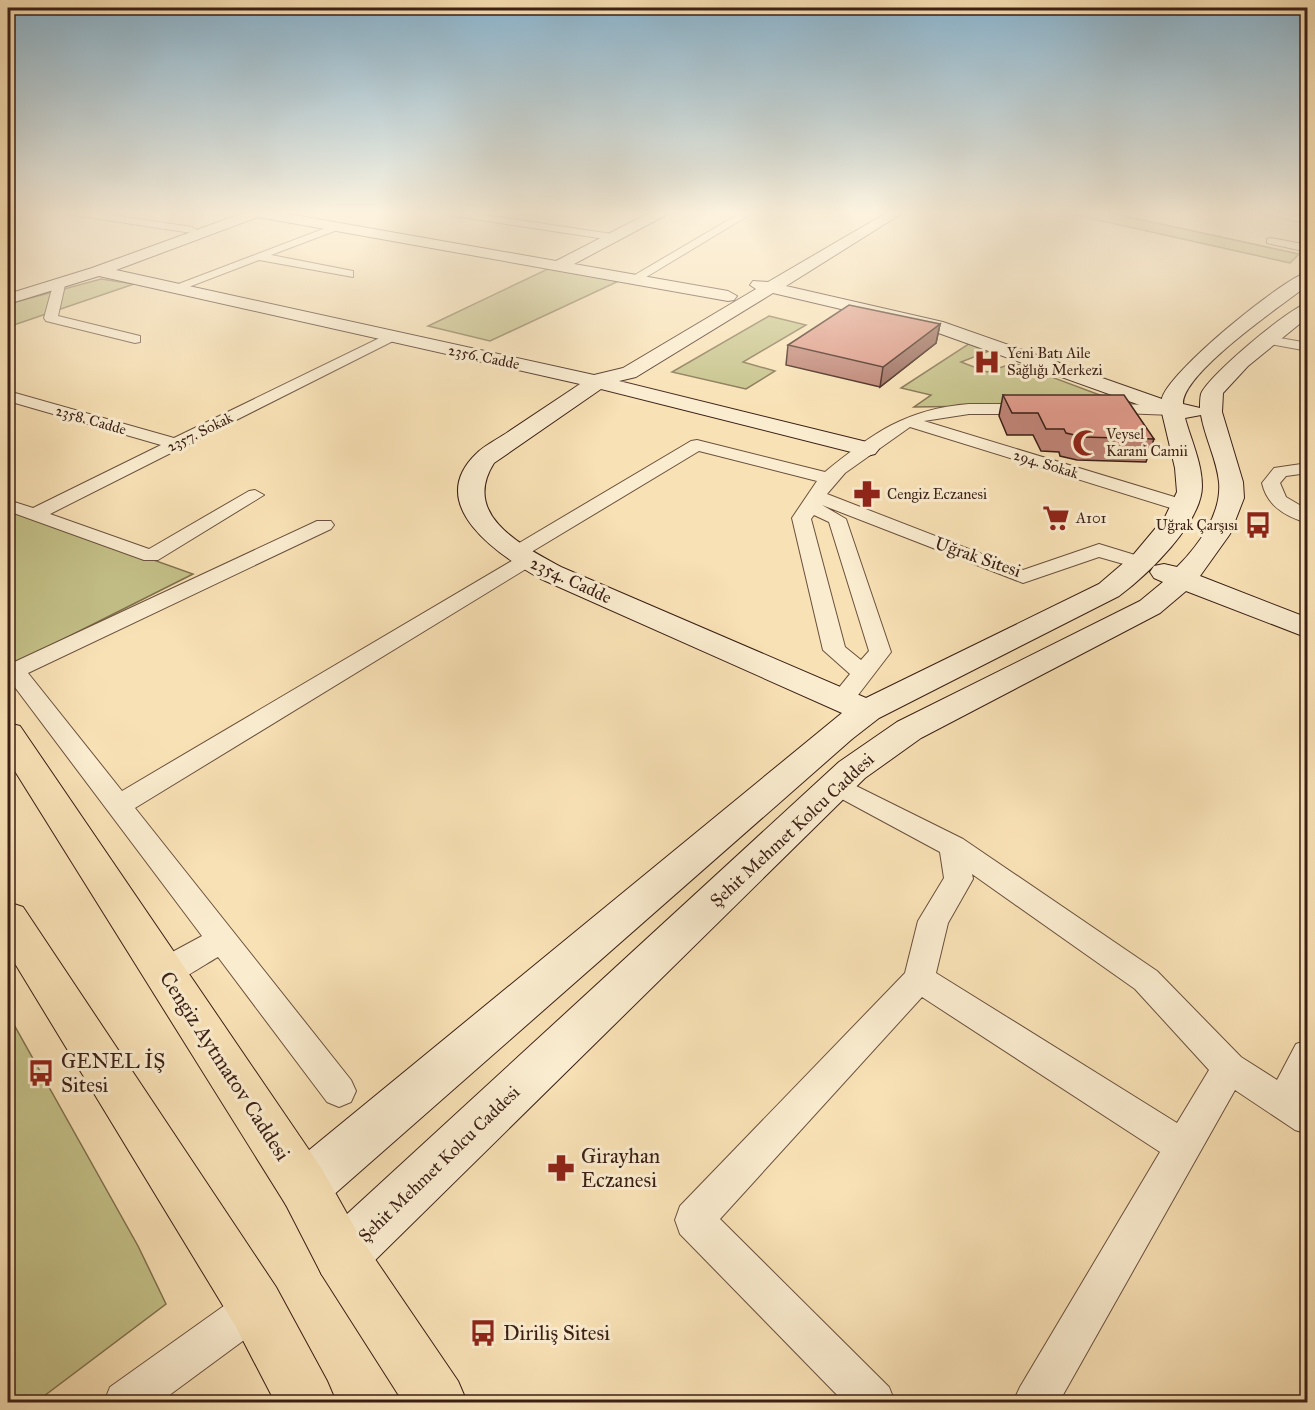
<svg xmlns="http://www.w3.org/2000/svg" width="1315" height="1410" font-family="'IM FELL Great Primer',serif">
<style>
.green{fill:#c4c188;stroke:#80704e;stroke-width:1.5}
.lines{fill:none;stroke-linecap:round;stroke-linejoin:round}
.street-casing{stroke:#6a503d;stroke-width:2}
.secondary-casing{stroke:#3b1f15;stroke-width:2}
.primary-casing{stroke:#3b1f15;stroke-width:2}
.street{fill:#faeccf;fill-rule:evenodd}
.secondary{fill:#faeccf;fill-rule:evenodd}
.primary{fill:#f8e1b5;fill-rule:evenodd}
.wall{fill:#bd8274;stroke:#3b1f15;stroke-width:1.5}
.shaded-wall{fill:#9a6a5e;stroke:#3b1f15;stroke-width:1.5}
.building{fill:#dc9787;stroke:#3b1f15;stroke-width:1.5}
.labels{text-anchor:middle;dominant-baseline:central;stroke-width:6;stroke-linejoin:round;paint-order:stroke}
.far-poi-label{font-size:15px;fill:#3b1f15;stroke:#faeccf;text-anchor:start}
.far-street-label{font-size:15px;fill:#3b1f15;stroke:#faeccf}
.street-label{font-size:18px;fill:#3b1f15;stroke:#faeccf}
.near-poi-label{font-size:21px;fill:#3b1f15;stroke:#faeccf;text-anchor:start}
.near-street-label{font-size:21px;fill:#3b1f15;stroke:#faeccf}
</style>
<rect width="100%" height="100%" fill="#f8e1b5"/>
<filter id="stains"><feTurbulence type="fractalNoise" baseFrequency=".00333" numOctaves="4"/><feColorMatrix values="0 0 0 0 .2 0 0 0 0 .09 0 0 0 0 .02 0 0 0 .5 -.17"/></filter>
<radialGradient id="worn" r=".72"><stop offset=".6" stop-color="#630" stop-opacity="0"/><stop offset="1" stop-color="#630" stop-opacity=".3"/></radialGradient>
<path class="green" d="M1062 212H1106L1299 254 1290 263Z
M552 267 621 280 490 341 428 326Z
M101 279 134 284 8 327V304Z
M769 316 806 325 743 362 775 371 746 389 672 372Z
M970 343 987 352 961 362 987 372 1014 363 1108 398 1109 404 914 407 931 395 901 388Z
M8 508 193 574 8 667Z
M8 1014 138 1246 166 1304 36 1402H8Z"/>
<g class="lines">
<defs>
<path id="street" d="M68 212H90L192 227 197 230 192 233 73 215Z
M443 212H465L612 234 618 237 612 240 448 215Z
M742 212H754L638 282 628 279Z
M1259 212H1277L1308 218V224Z
M336 224 340 225V229L271 255 353 271V277L259 260 178 291 174 292 168 288Z
M1271 238 1308 245V252L1267 243V239Z
M59 281 65 285 58 316 140 336V342L135 343 46 321 44 318 53 285Z
M392 332 399 336 397 339 50 514 149 549 249 491 255 490 264 495 158 560H144L8 511V500L33 508 161 445 8 401V391L174 438Z
M1269 336 1308 343V351L1264 343 1262 340Z
M969 404H1033L1041 409 1033 414H969L924 421 1191 502 1193 506 1184 512 1177 510 910 427 845 473 827 494 1023 570 1099 544 1148 559 1151 563 1148 567 1141 569 1099 557 1023 583 822 505 846 519 891 652 855 699C848 707 842 708 833 705L829 700 850 674 823 650 792 518 817 481 699 451 528 554 537 560 534 564 135 808 351 1080 356 1091 351 1102 339 1107 327 1102 218 957C198 968 174 989 152 981L147 972 152 963 202 936 8 678V665L317 521H331L334 525 331 529 28 673 122 791 515 559 506 553 509 549 691 441 697 440 825 472C873 433 906 409 969 404ZM814 515 829 522 869 651 861 660 845 647 811 519Z
M1100 404 1173 405 1181 410 1173 415 1094 412 1092 409Z
M1308 463V473L1286 476 1280 483 1286 497 1308 510V523C1286 517 1267 506 1262 483L1274 468Z
M836 776 963 839 1157 971 1241 1057 1277 1080 1296 1044 1308 1040V1090L1304 1096 1308 1098V1134L1295 1130 1235 1090 1059 1402H1013L1020 1387 1160 1152 922 997 720 1219 889 1387 895 1402H844L680 1234 675 1220 680 1206 905 973 918 921 944 878 940 852 827 791 823 785 827 779ZM972 874 1135 989 1209 1070 1177 1123 936 973 948 923 973 879Z
M256 1287 270 1293 276 1307 270 1321 160 1402H104L110 1387 242 1293Z"/>
<path id="secondary" d="M246 212H277L556 261 651 212H668L666 215 574 264 728 291 737 296 734 300 728 301 258 217 116 270 594 375 623 368 756 289 750 285 753 281 768 282 888 212H904L786 286 943 322 1162 399C1166 374 1283 278 1308 272V285C1281 306 1182 373 1183 404L1200 408C1200 403 1200 398 1201 394 1208 376 1290 307 1308 303V317L1248 366 1223 393 1222 412 1243 482 1244 498 1230 534 1200 576 1308 618V638L1186 591 1160 613 921 738 865 778 360 1275 341 1283 322 1275 314 1256 322 1237 839 762 897 722 1140 601 1163 582 1154 578 1150 572 1154 566 1164 564 1177 567C1198 546 1222 514 1219 482 1217 460 1205 438 1201 415L1185 418C1191 440 1202 463 1202 486 1202 523 1147 575 1119 596L879 718 852 739 322 1205 304 1212 286 1205 278 1187 286 1169 842 713 541 579C500 556 422 505 477 453 485 445 498 439 508 432 532 416 556 400 580 384L99 276 8 304V294L92 268ZM773 293 930 330 1162 413 1175 468 1177 492 1165 517 1134 554 1099 584 866 698 561 567C521 545 461 515 494 463L601 389 867 456 875 454 879 449 875 444 619 381 636 377Z"/>
<path id="primary" d="M8 723 20 726 322 1169 360 1237 458 1381 467 1402H403L322 1275 286 1205 8 760Z
M8 902 23 907 276 1287 327 1381 336 1402H275L236 1327 8 952Z"/>
</defs>
<use href="#street" class="street-casing"/>
<use href="#secondary" class="secondary-casing"/>
<use href="#primary" class="primary-casing"/>
<use href="#street" class="street"/>
<use href="#secondary" class="secondary"/>
<use href="#primary" class="primary"/>
</g>
<path class="wall" d="M940 324 936 343 880 387 786 365 788 345Z
M1003 395 1154 439 1146 462 1077 460 1060 456 1059 452 1041 451 1033 435H1007L999 416Z"/>
<path class="shaded-wall" d="M940 324 936 343 880 387 883 367Z"/>
<path class="building" d="M849 305 940 324 883 367 788 345Z
M1003 395H1124L1154 439 1083 437 1066 433 1064 429H1046L1038 413H1012Z"/>
<linearGradient id="sky" x2="0" y2="1"><stop stop-color="#8ab7d3"/><stop offset="0.52" stop-color="#fcf2de"/><stop offset="1" stop-color="#fcf2de" stop-opacity="0"/></linearGradient>
<rect width="1315" height="409" fill="url(#sky)"/>
<defs>
<symbol id="hospital-bare" viewBox="-9 -9 18 18"><path d="M-5-5h3v3.5h4V-5h3V5h-3V1.5h-4V5h-3Z" fill="#8f2418" stroke="#faeccf" stroke-width="2.5" paint-order="stroke"/></symbol>
<symbol id="mosque-bare" viewBox="-9 -9 18 18"><path d="M3.5-4.9A6 6 0 1 0 3.5 4.9A5 5 0 1 1 3.5-4.9Z" fill="#8f2418" stroke="#faeccf" stroke-width="2.5" paint-order="stroke"/></symbol>
<symbol id="pharmacy-bare" viewBox="-9 -9 18 18"><path d="M-2-6h4v4h4v4h-4v4h-4v-4h-4v-4h4Z" fill="#8f2418" stroke="#faeccf" stroke-width="2.5" paint-order="stroke"/></symbol>
<symbol id="supermarket-bare" viewBox="-9 -9 18 18"><path d="M-6-5.5h2.5l.6 2H6L4.5 2H-2.5L-4.4-4H-6ZM-1.5 3.2a1.3 1.3 0 1 0 .1 0ZM3 3.2a1.3 1.3 0 1 0 .1 0Z" fill="#8f2418" stroke="#faeccf" stroke-width="2.5" paint-order="stroke"/></symbol>
<symbol id="bus-bare" viewBox="-9 -9 18 18"><path d="M-5-6H5V4H4V6H2V4H-2V6H-4V4H-5ZM-3.5-4V0h7V-4ZM-3.5 1.2v1.5H-2V1.2ZM2 1.2v1.5H3.5V1.2Z" fill="#8f2418" stroke="#faeccf" stroke-width="2.5" paint-order="stroke"/></symbol>
</defs>
<g fill-rule="evenodd">
<use href="#hospital-bare" x="968" y="343" width="38" height="38"/>
<use href="#mosque-bare" x="1067" y="424" width="38" height="38"/>
<use href="#pharmacy-bare" x="848" y="475" width="38" height="38"/>
<use href="#supermarket-bare" x="1037" y="499" width="38" height="38"/>
<use href="#bus-bare" x="1239" y="506" width="38" height="38"/>
<use href="#bus-bare" x="22" y="1054" width="38" height="38"/>
<use href="#pharmacy-bare" x="542" y="1149" width="38" height="38"/>
<use href="#bus-bare" x="464" y="1314" width="38" height="38"/>
</g>
<g class="labels">
<g class="far-poi-label">
<text x="1007" y="353">Yeni Batı Aile<tspan x="1007" dy="17">Sağlığı Merkezi</tspan></text>
<text x="1106" y="434">Veysel<tspan x="1106" dy="17">Karani Camii</tspan></text>
<text x="887" y="494">Cengiz Eczanesi</text>
<text x="1076" y="518">A101</text>
<text x="1238" y="525" text-anchor="end">Uğrak Çarşısı</text>
</g>
<g class="far-street-label">
<text transform="translate(484 357) rotate(12)">2356. Cadde</text>
<text transform="translate(91 420) rotate(16)">2358. Cadde</text>
<text transform="translate(200 432) rotate(-26)">2357. Sokak</text>
<text transform="translate(1046 464) rotate(17)">294. Sokak</text>
</g>
<g class="street-label">
<text transform="translate(978 557) rotate(19)">Uğrak Sitesi</text>
<text transform="translate(571 580) rotate(25)">2354. Cadde</text>
<text transform="translate(792 830) rotate(-43)">Şehit Mehmet Kolcu Caddesi</text>
<text transform="translate(439 1164) rotate(-44)">Şehit Mehmet Kolcu Caddesi</text>
</g>
<g class="near-poi-label">
<text x="61" y="1061">GENEL İŞ<tspan x="61" dy="24">Sitesi</tspan></text>
<text x="581" y="1156">Girayhan<tspan x="581" dy="24">Eczanesi</tspan></text>
<text x="503" y="1333">Diriliş Sitesi</text>
</g>
<g class="near-street-label">
<text transform="translate(225 1066) rotate(57)">Cengiz Aytmatov Caddesi</text>
</g>
</g>
<rect width="1315" height="1410" fill="none" stroke="#f8e1b5" stroke-width="30"/>
<rect x="9" y="9" width="1297" height="1392" fill="none" stroke="#3b1f15" stroke-width="3"/>
<rect x="15" y="15" width="1285" height="1380" fill="none" stroke="#3b1f15" stroke-width="1.5"/>
<rect width="100%" height="100%" filter="url(#stains)"/>
<rect width="100%" height="100%" fill="url(#worn)"/>
</svg>
